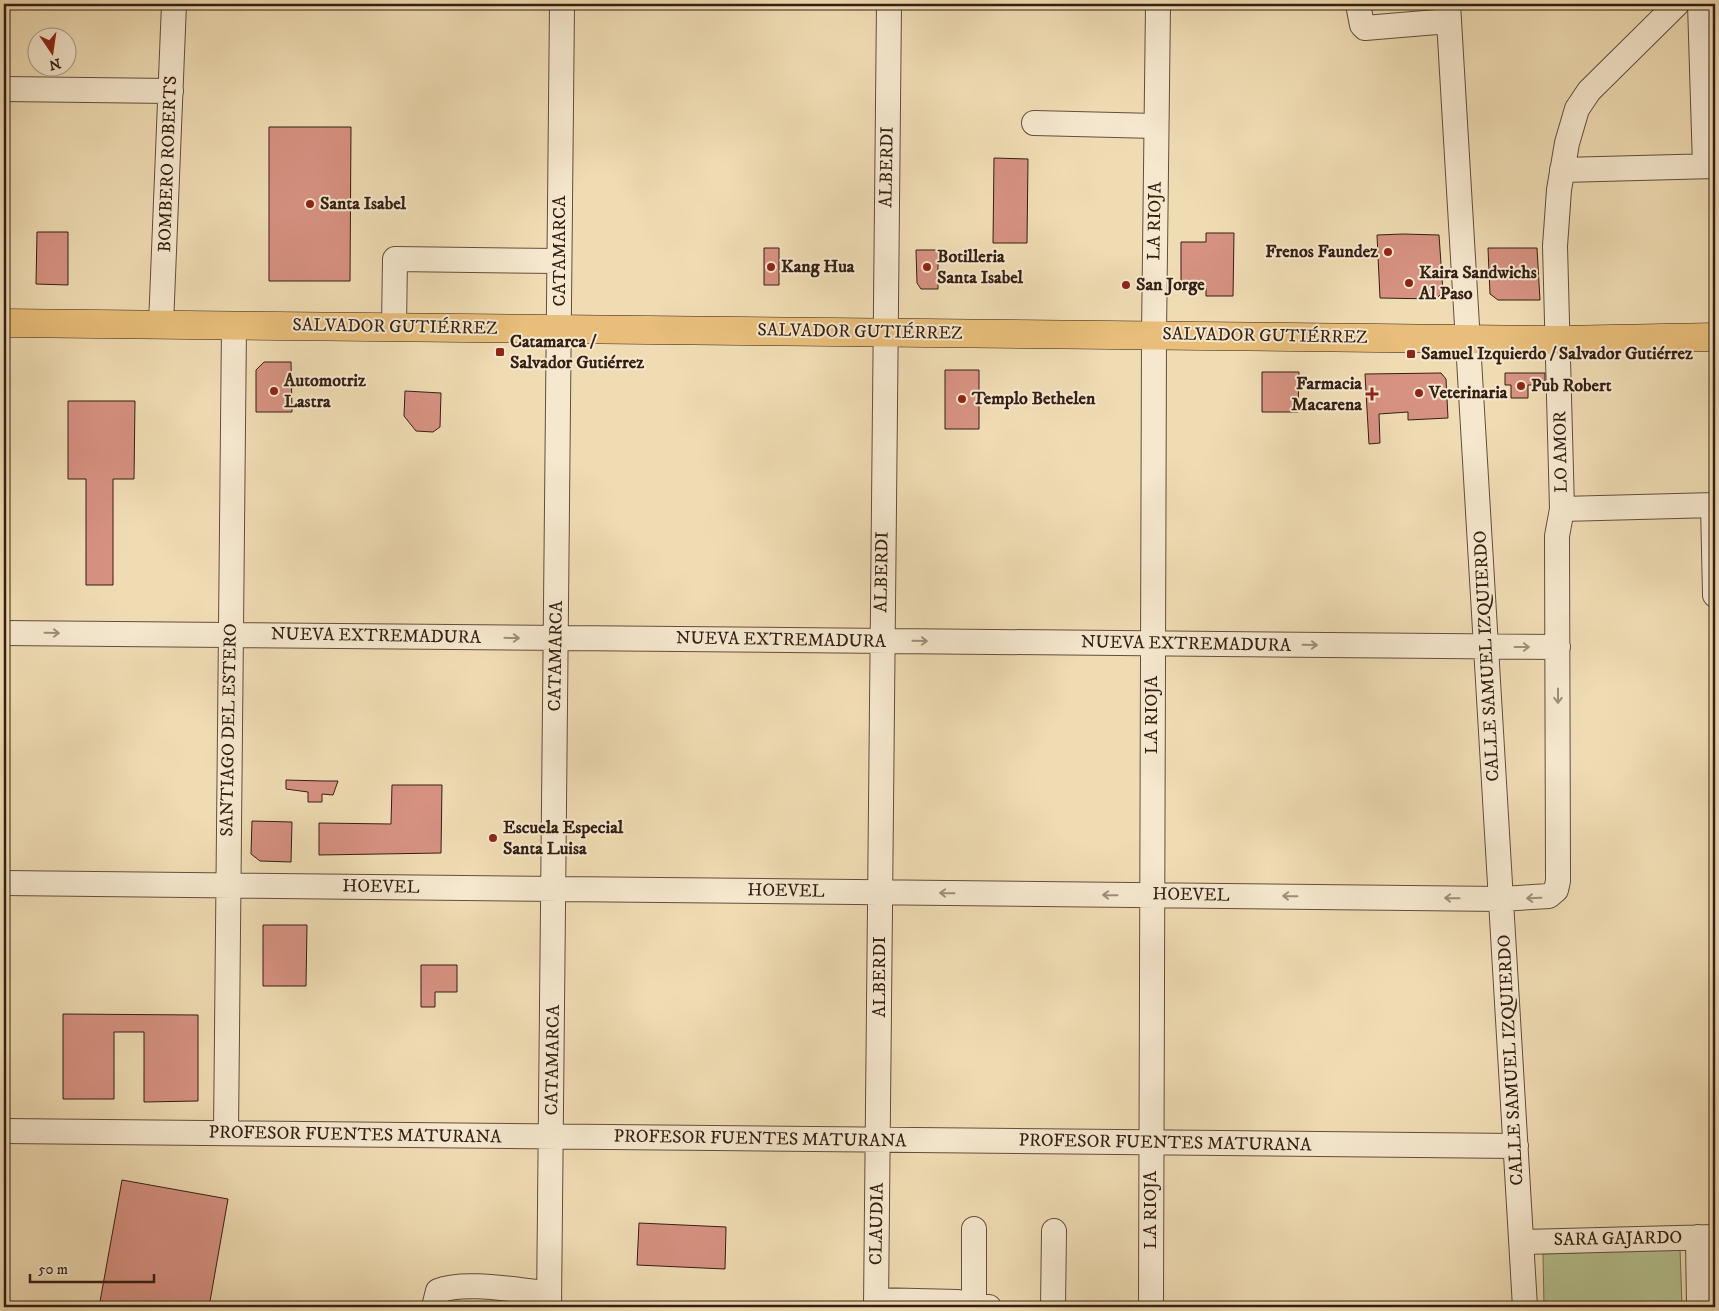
<svg xmlns="http://www.w3.org/2000/svg" width="1719" height="1311" font-family="'IM FELL DW Pica',serif">
<style>
.green{fill:#b5c290;stroke:#747052}
.building{fill:#d79282;stroke:#341f14}
.lines{fill:none;stroke-linecap:round;stroke-linejoin:round}
.minor-casing{stroke:#634e3c;stroke-width:26}
.major-casing{stroke:#341f14;stroke-width:29}
.minor{stroke:#f5e8ce;stroke-width:24}
.major{stroke:#e8be7a;stroke-width:28}
.oneway{stroke:#9e8e7a}
.poi-dot{fill:#8f2418;stroke:#f5e8ce;stroke-width:2}
.labels{text-anchor:middle;dominant-baseline:central;stroke-width:4;stroke-linejoin:round;paint-order:stroke}
.street-label{font-size:18px;fill:#341f14;stroke:#f5e8ce}
.poi-label{font-size:18px;font-weight:bold;fill:#341f14;stroke:#f5e8ce;text-anchor:start}
</style>
<rect width="100%" height="100%" fill="#f0dcb3"/>
<filter id="stains"><feTurbulence type="fractalNoise" baseFrequency=".004" numOctaves="4"/><feColorMatrix values="0 0 0 0 .2 0 0 0 0 .09 0 0 0 0 .02 0 0 0 .5 -.17"/></filter>
<radialGradient id="worn" r=".72"><stop offset=".6" stop-color="#630" stop-opacity="0"/><stop offset="1" stop-color="#630" stop-opacity=".3"/></radialGradient>
<path class="green" d="M1680 1249 1682 1307H1544L1543 1254Z"/>
<path class="building" d="M269 127H351L350 281H269Z
M994 158 1028 159 1027 243H993Z
M37 232H68V285L36 284Z
M1206 233H1234L1233 296H1206V288H1181V242H1206Z
M1403 234 1439 235 1443 292 1436 299 1380 298 1377 235Z
M764 248H779V285H764Z
M1488 248H1537L1540 300H1498L1490 294Z
M916 250H938V289H921L917 283Z
M264 362H291L292 412H256V370Z
M945 370H979V429H945Z
M1262 372H1299L1298 412H1262Z
M1441 373 1446 379 1448 418 1408 420V412L1379 414 1380 443 1369 444 1365 374Z
M1505 373H1545V385H1528V398H1511V385H1505Z
M405 391 441 393 440 427 433 432 416 431 404 416Z
M68 401H135L134 479H113V585H86V479H68Z
M286 780 323 781H338L333 795 322 794V802H308V792L286 789Z
M392 785H442L441 853 319 855V823L391 824Z
M252 821 292 822 291 862 260 861 251 854Z
M263 925H307L306 986H263Z
M421 965H457V992H435V1007H421Z
M63 1014 198 1015V1101L144 1102V1032H114V1099H63Z
M122 1180 228 1199 209 1307H99Z
M639 1223 726 1227 725 1269 637 1265Z"/>
<g class="lines">
<defs>
<path id="minor" d="M1358 4 1362 25 1365 28 1449 21
M1448 4 1525 1307
M1700 4 1705 166
M4 89 171 91
M1034 123 1156 126
M1562 170 1715 166
M161 325 174 4
M394 327 395 259 559 261
M1713 505 1715 595
M1562 509 1715 505
M4 633 1558 647
M4 883 1501 899 1549 896 1556 890 1558 881 1557 536 1562 509 1555 246 1559 190 1567 143 1577 109 1589 91 1677 4
M4 1131 1516 1146
M226 1133 234 326
M1698 1237 1699 1307
M1522 1242 1715 1237
M876 1300 958 1302 989 1307
M974 1304V1229
M434 1307 438 1291C464 1280 519 1291 549 1293
M549 1307 562 4
M876 1307 889 4
M1053 1307 1054 1231
M1151 1307 1154 335 1158 4"/>
<path id="major" d="M4 323 1558 340 1715 337"/>
</defs>
<use href="#minor" class="minor-casing"/>
<use href="#major" class="major-casing"/>
<use href="#minor" class="minor"/>
<use href="#major" class="major"/>
</g>
<defs><path id="oneway-shaft" d="M-6 0H5M1.5-3L5.5 0L1.5 3" fill="none" stroke-width="1.6" stroke-linecap="round" stroke-linejoin="round" transform="scale(1.25)"/></defs>
<g class="oneway">
<use href="#oneway-shaft" transform="translate(52 633) rotate(1)"/>
<use href="#oneway-shaft" transform="translate(512 638) rotate(1)"/>
<use href="#oneway-shaft" transform="translate(920 641) rotate(1)"/>
<use href="#oneway-shaft" transform="translate(1310 645) rotate(1)"/>
<use href="#oneway-shaft" transform="translate(1522 647)"/>
<use href="#oneway-shaft" transform="translate(1558 696) rotate(90)"/>
<use href="#oneway-shaft" transform="translate(947 893) rotate(-179)"/>
<use href="#oneway-shaft" transform="translate(1110 895) rotate(-179)"/>
<use href="#oneway-shaft" transform="translate(1290 896) rotate(-179)"/>
<use href="#oneway-shaft" transform="translate(1452 898) rotate(-179)"/>
<use href="#oneway-shaft" transform="translate(1534 898) rotate(178)"/>
</g>
<g class="poi-dot">
<circle cx="310" cy="204" r="5"/>
<circle cx="1388" cy="252" r="5"/>
<circle cx="771" cy="267" r="5"/>
<circle cx="927" cy="267" r="5"/>
<circle cx="1409" cy="283" r="5"/>
<circle cx="1126" cy="285" r="5"/>
<rect x="495" y="347" width="10" height="10" rx="2.5"/>
<rect x="1406" y="349" width="10" height="10" rx="2.5"/>
<circle cx="1521" cy="386" r="5"/>
<circle cx="274" cy="391" r="5"/>
<circle cx="1419" cy="393" r="5"/>
<path d="M1369.5 386.5h5v5h5v5h-5v5h-5v-5h-5v-5h5z"/>
<circle cx="962" cy="399" r="5"/>
<circle cx="493" cy="838" r="5"/>
</g>
<g class="labels">
<g class="street-label">
<text transform="translate(168 164) rotate(-88)">BOMBERO ROBERTS</text>
<text transform="translate(887 167) rotate(-89)">ALBERDI</text>
<text transform="translate(1155 221) rotate(-89)">LA RIOJA</text>
<text transform="translate(560 251) rotate(-90)">CATAMARCA</text>
<text transform="translate(395 327) rotate(1)">SALVADOR GUTIÉRREZ</text>
<text transform="translate(860 332) rotate(1)">SALVADOR GUTIÉRREZ</text>
<text transform="translate(1265 336) rotate(1)">SALVADOR GUTIÉRREZ</text>
<text transform="translate(1561 452) rotate(-91)">LO AMOR</text>
<text transform="translate(882 572) rotate(-89)">ALBERDI</text>
<text transform="translate(376 636) rotate(1)">NUEVA EXTREMADURA</text>
<text transform="translate(781 640) rotate(1)">NUEVA EXTREMADURA</text>
<text transform="translate(1186 644) rotate(1)">NUEVA EXTREMADURA</text>
<text transform="translate(556 656) rotate(-89)">CATAMARCA</text>
<text transform="translate(1487 656) rotate(-93)">CALLE SAMUEL IZQUIERDO</text>
<text transform="translate(1152 715) rotate(-90)">LA RIOJA</text>
<text transform="translate(229 730) rotate(-89)">SANTIAGO DEL ESTERO</text>
<text transform="translate(381 887) rotate(1)">HOEVEL</text>
<text transform="translate(786 891) rotate(1)">HOEVEL</text>
<text transform="translate(1191 895) rotate(1)">HOEVEL</text>
<text transform="translate(880 977) rotate(-90)">ALBERDI</text>
<text transform="translate(553 1060) rotate(-89)">CATAMARCA</text>
<text transform="translate(1511 1060) rotate(-93)">CALLE SAMUEL IZQUIERDO</text>
<text transform="translate(355 1135) rotate(1)">PROFESOR FUENTES MATURANA</text>
<text transform="translate(760 1139) rotate(1)">PROFESOR FUENTES MATURANA</text>
<text transform="translate(1165 1143) rotate(1)">PROFESOR FUENTES MATURANA</text>
<text transform="translate(1151 1210) rotate(-90)">LA RIOJA</text>
<text transform="translate(877 1224) rotate(-89)">CLAUDIA</text>
<text transform="translate(1618 1239) rotate(-1)">SARA GAJARDO</text>
</g>
<g class="poi-label">
<text x="320" y="204">Santa Isabel</text>
<text x="1378" y="252" text-anchor="end">Frenos Faundez</text>
<text x="937" y="257">Botilleria<tspan x="937" dy="21">Santa Isabel</tspan></text>
<text x="781" y="267">Kang Hua</text>
<text x="1419" y="273">Kaira Sandwichs<tspan x="1419" dy="21">Al Paso</tspan></text>
<text x="1136" y="285">San Jorge</text>
<text x="510" y="342">Catamarca /<tspan x="510" dy="21">Salvador Gutiérrez</tspan></text>
<text x="1421" y="354">Samuel Izquierdo / Salvador Gutiérrez</text>
<text x="284" y="381">Automotriz<tspan x="284" dy="21">Lastra</tspan></text>
<text x="1362" y="384" text-anchor="end">Farmacia<tspan x="1362" dy="21">Macarena</tspan></text>
<text x="1531" y="386">Pub Robert</text>
<text x="1429" y="393">Veterinaria</text>
<text x="972" y="399">Templo Bethelen</text>
<text x="503" y="828">Escuela Especial<tspan x="503" dy="21">Santa Luisa</tspan></text>
</g>
</g>
<rect width="1719" height="1311" fill="none" stroke="#f0dcb3" stroke-width="20"/>
<rect x="5" y="5" width="1709" height="1301" fill="none" stroke="#341f14" stroke-width="2.5"/>
<rect x="10" y="10" width="1699" height="1291" fill="none" stroke="#341f14"/>
<g transform="translate(52 52) rotate(167)"><circle r="24" fill="#f5e8ce" stroke="#a89884"/>
<path d="M0-4L9 19L0 12L-9 19Z" fill="#8f2418"/>
<text y="-8" font-size="14" font-weight="bold" text-anchor="middle" fill="#341f14">N</text>
</g>
<path d="M30 1274v8h124v-8" fill="none" stroke="#341f14" stroke-width="2.5"/>
<text x="38" y="1274" font-size="15" fill="#341f14" stroke="#f5e8ce" stroke-width="4" paint-order="stroke">50 m</text>
<rect width="100%" height="100%" filter="url(#stains)"/>
<rect width="100%" height="100%" fill="url(#worn)"/>
</svg>
